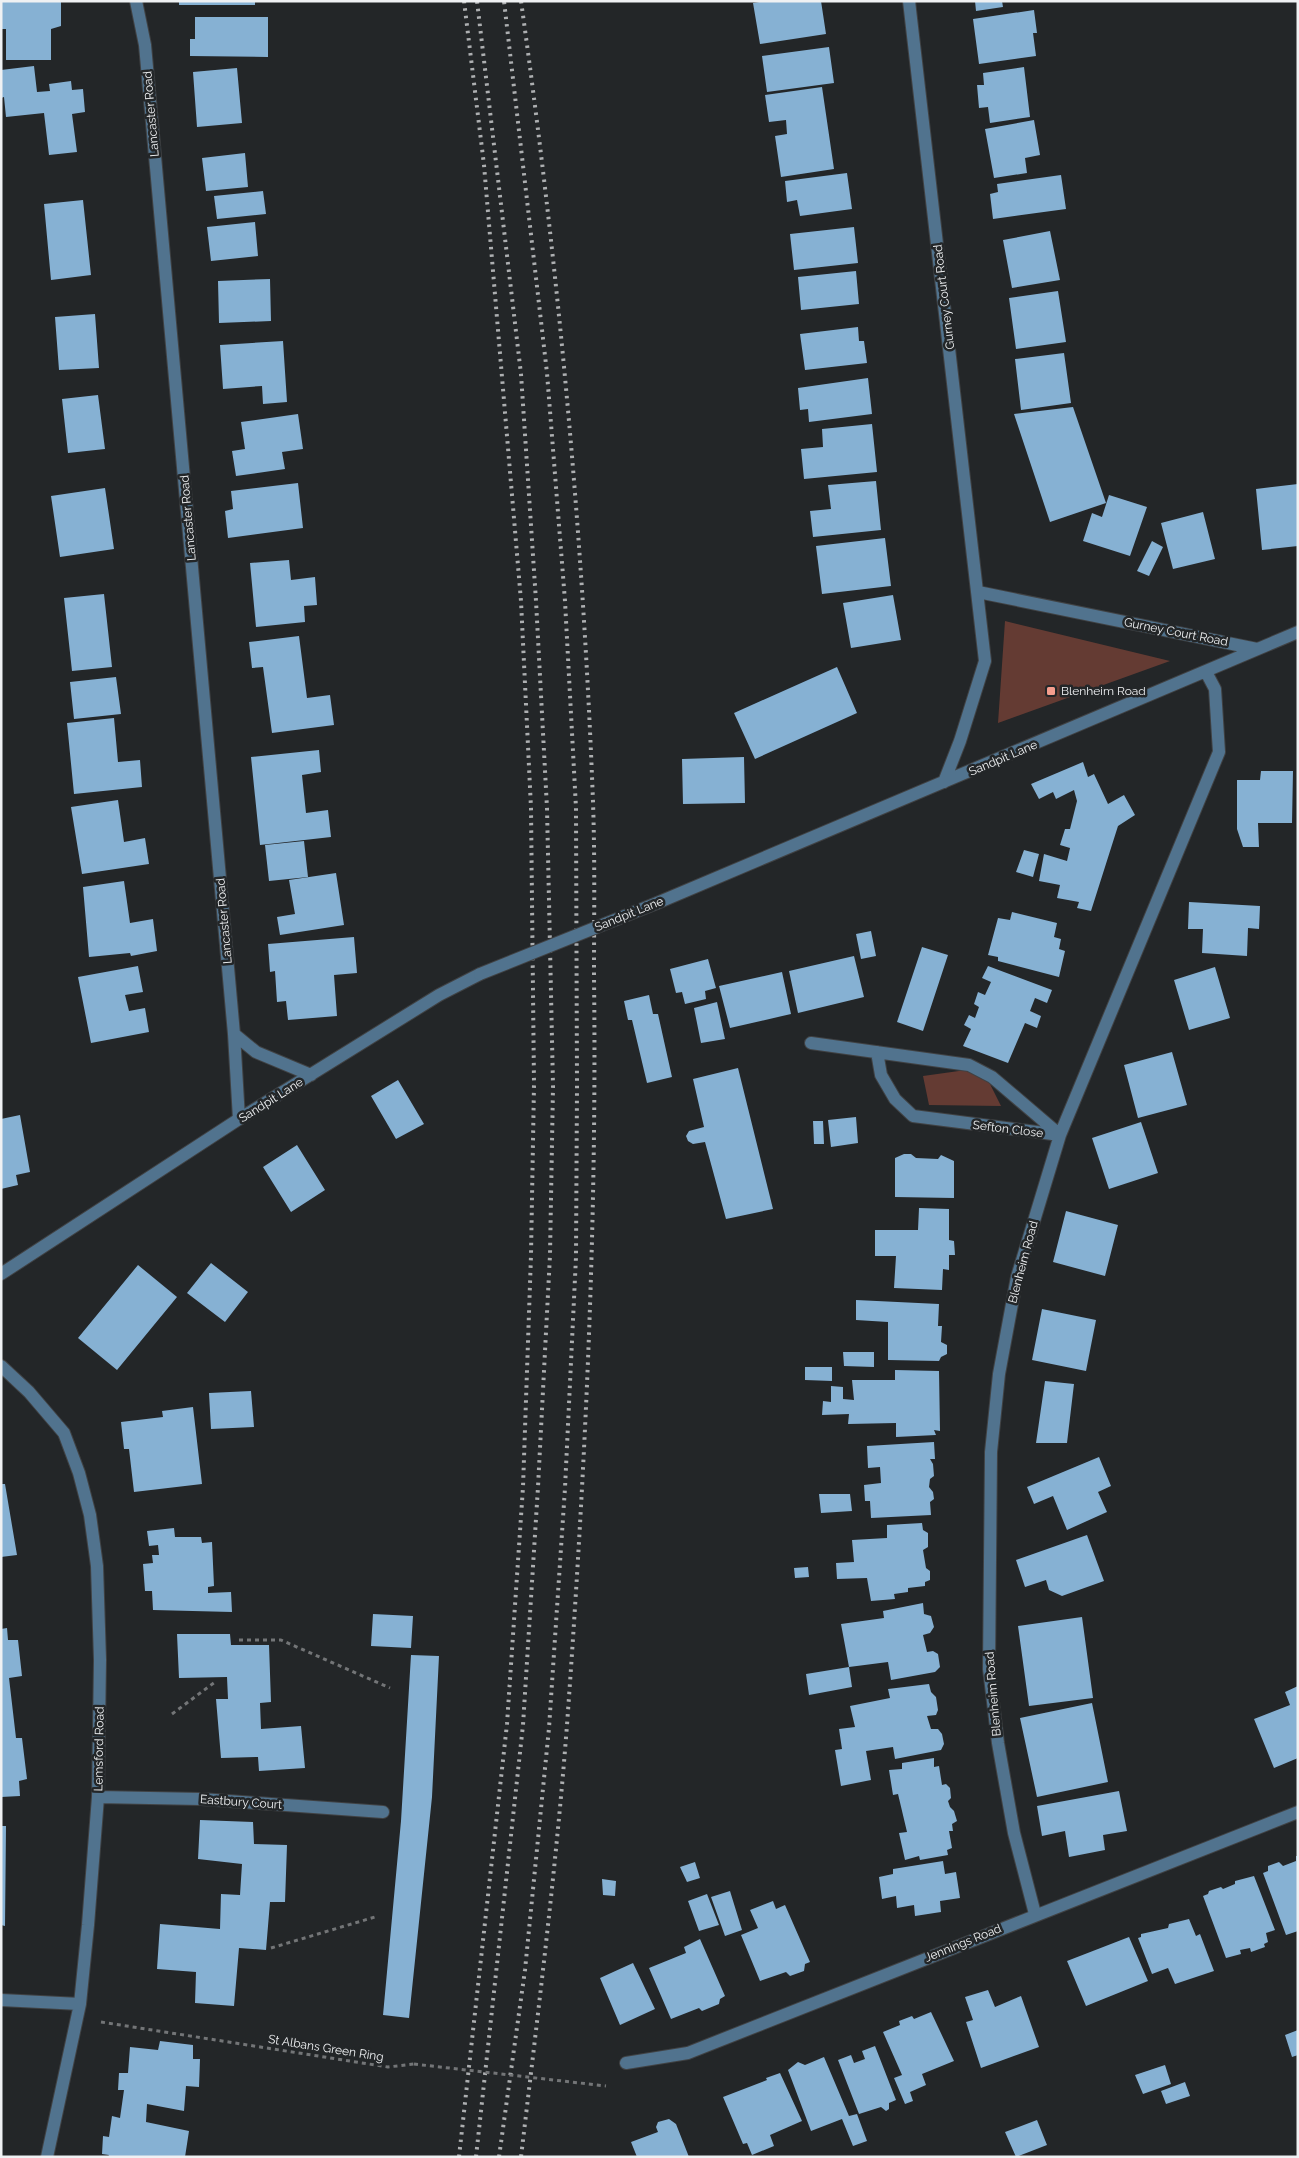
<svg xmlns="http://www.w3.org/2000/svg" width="1299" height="2158" font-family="Raleway,sans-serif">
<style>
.green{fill:#643b33}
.building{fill:#86b1d3}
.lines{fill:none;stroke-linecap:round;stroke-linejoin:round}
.minor-casing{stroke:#404244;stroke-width:14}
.path{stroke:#737577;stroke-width:3;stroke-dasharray:4 4;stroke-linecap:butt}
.minor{stroke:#51738e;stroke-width:12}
.rail{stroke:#adafb1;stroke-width:4;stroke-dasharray:2.5 5;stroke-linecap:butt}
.minor-bridge-casing{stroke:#404244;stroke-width:14;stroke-linecap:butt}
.path-bridge{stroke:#737577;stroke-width:3;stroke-dasharray:4 4;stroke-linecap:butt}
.minor-bridge{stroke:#51738e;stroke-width:12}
.poi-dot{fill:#f49d8d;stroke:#232628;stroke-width:2}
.labels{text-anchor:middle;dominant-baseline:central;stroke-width:5;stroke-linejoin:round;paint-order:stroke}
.street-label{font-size:12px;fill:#eff1f3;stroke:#232628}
.poi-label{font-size:12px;fill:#eff1f3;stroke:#232628;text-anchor:start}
</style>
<rect width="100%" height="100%" fill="#232628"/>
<path class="green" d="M1005 621 1170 661 998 723Z
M966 1070 989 1082 1001 1106 929 1105 923 1076Z"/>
<path class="building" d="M1 1H61V26L51 29V60H6V29H1Z
M179 1H255V5H179Z
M766 1H821L826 34 760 44 753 3Z
M975 1H1002L1003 7 976 11Z
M1034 10 1037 33H1033L1036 56 979 64 973 19Z
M195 17H268V57L190 56V39H195Z
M829 47 834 83 767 92 762 56Z
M34 66 37 92 50 91 49 84 71 81 72 90 83 89 85 112 72 114 77 152 49 155 44 113 6 117 4 97 1 98V70Z
M1024 67 1030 117 990 123 988 107 979 108 977 85H984L983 73Z
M237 68 242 123 197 127 193 72Z
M822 87 834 169 781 177 775 136 787 134 786 120 769 122 765 95Z
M1034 120 1040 155 1025 158 1027 173 994 178 985 129Z
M245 153 248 187 206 191 202 158Z
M847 173 852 209 800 216 797 200 787 202 785 181Z
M1061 175 1066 209 993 219 990 194 998 192 997 184Z
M263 191 266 214 217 219 214 196Z
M83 200 91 275 51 280 44 204Z
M255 222 258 256 211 261 207 227Z
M854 227 858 263 794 270 790 234Z
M1050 231 1060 280 1012 288 1003 240Z
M856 271 859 304 801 310 798 277Z
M270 279 271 321 219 323 218 281Z
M1058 291 1066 342 1016 349 1009 298Z
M95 314 99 368 59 370 55 317Z
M858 327 859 341H864L867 363 805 370 800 334Z
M283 341 287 402 263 404 262 386 223 389 220 345Z
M1064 353 1071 403 1021 410 1015 359Z
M868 378 872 414 809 422 808 409 800 410 798 388Z
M98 395 105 449 68 453 62 399Z
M1073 407 1106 503 1050 522 1014 414Z
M298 414 303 449 282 452 285 469 236 476 232 451 245 449 241 422Z
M872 424 877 472 804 479 801 449 823 447 822 429Z
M876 481 881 530 813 537 810 511 831 509 828 485Z
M298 483 303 528 228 538 225 511 233 509 231 491Z
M1298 484V546L1262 550 1256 489Z
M105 488 114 549 60 557 51 496Z
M1109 495 1147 507 1130 556 1083 541 1092 513 1102 517Z
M1203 512 1215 559 1173 569 1161 523Z
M885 538 891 586 822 594 816 546Z
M1152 541 1163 547 1149 576 1137 571Z
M289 560 291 580 315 577 317 605 304 606 305 622 256 627 250 563Z
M104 594 112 667 72 671 64 598Z
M893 595 901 640 851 648 843 603Z
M299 636 307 698 330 695 334 725 272 733 263 667 252 668 249 642Z
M837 667 857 713 755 759 734 713Z
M116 677 121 714 74 719 70 682Z
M114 718 118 762 140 760 142 787 74 794 67 723Z
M319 750 321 772 302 775 306 813 328 810 331 837 260 845 251 757Z
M744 757 745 803 683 804 682 759Z
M1083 762 1088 777 1094 774 1108 804 1124 795 1135 815 1118 826 1091 911 1077 908 1079 902 1057 898 1060 885 1039 881 1044 854 1067 861 1070 848 1060 845 1065 829H1070L1077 801 1074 790 1056 799 1053 792 1039 799 1031 784Z
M1261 771H1293L1292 823H1258L1259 847H1243L1237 829V780H1260Z
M118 800 124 842 145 838 149 864 82 874 71 807Z
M304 841 308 877 269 881 265 845Z
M1024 850 1039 854 1033 877 1016 872Z
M336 873 344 925 280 935 277 917 295 914 289 880Z
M124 881 130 923 153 919 157 951 131 956 130 953 89 957 83 887Z
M1189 902 1260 906 1259 929 1248 928 1247 956 1202 953 1203 929H1188Z
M1012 912 1057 923 1054 937 1061 939 1059 949 1065 951 1059 977 998 961V957L988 955 998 918 1010 920Z
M871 931 876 956 861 959 856 934Z
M354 937 357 973 334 975 337 1016 288 1020 286 1001 277 1002 275 971 270 972 268 944Z
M922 947 948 955 923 1031 897 1022Z
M854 956 864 997 798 1013 789 971Z
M708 959 716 988 705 991 706 999 685 1004 682 992 676 993 670 969Z
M138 966 143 992 125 995 129 1011 145 1008 149 1032 91 1043 78 977Z
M988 966 1052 990 1047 1003 1035 998 1030 1011 1041 1016 1037 1028 1025 1023 1008 1063 963 1046 971 1029 964 1025 969 1015 975 1018 979 1007 974 1004 978 992 985 995 991 982 982 978Z
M1215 967 1230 1018 1189 1030 1174 980Z
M782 972 791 1014 730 1028 719 986Z
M649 995 653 1014H658L672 1077 647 1083 632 1020H628L624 1001Z
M717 1002 725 1039 701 1043 694 1008Z
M1172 1052 1187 1105 1138 1118 1124 1065Z
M738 1068 773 1209 726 1219 705 1142 693 1144 688 1141 686 1136 689 1131 704 1127 693 1079Z
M398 1080 424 1124 396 1139 371 1096Z
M20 1115 30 1172 16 1175 18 1185 1 1189V1119Z
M856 1117 858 1143 831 1147 828 1120Z
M813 1121H823L824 1144H814Z
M1141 1122 1158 1173 1109 1189 1092 1138Z
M297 1145 325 1190 291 1212 263 1167Z
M904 1154H911L916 1158 938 1159 941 1155 954 1161V1198L895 1197V1158Z
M919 1208 949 1209V1240L954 1241 955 1255H949V1270L943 1269 942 1290 894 1288 896 1256H875V1230H918Z
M1066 1211 1118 1225 1105 1276 1053 1262Z
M211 1263 248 1292 225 1322 187 1293Z
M138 1265 177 1297 117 1370 78 1338Z
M856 1300 939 1304 938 1326H942L941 1342 947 1345V1354L941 1357 939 1361 888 1360V1322L856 1320Z
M1042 1309 1096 1320 1086 1371 1032 1360Z
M843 1352H874V1367L844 1366Z
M805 1367H832V1381L805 1380Z
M895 1370 939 1371 940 1431 934 1430 936 1435 896 1437V1423L848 1424 849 1414 822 1415 823 1401 831 1402V1386L843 1387V1399L854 1400 852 1380H895Z
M1045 1381 1074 1384 1067 1443H1036Z
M251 1391 254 1427 211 1429 209 1393Z
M193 1407 202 1484 134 1492 129 1449H124L121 1422 163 1417 162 1411Z
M934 1442 935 1459H930L933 1464 934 1476 930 1479 929 1487 933 1492 934 1499 930 1502 931 1515 871 1518 870 1501H865L864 1485 881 1483 880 1467 868 1468 867 1446Z
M1099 1457 1111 1486 1098 1492 1107 1512 1067 1530 1053 1496 1034 1504 1027 1487Z
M1 1484H5L17 1555 1 1557Z
M819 1494H850L852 1511 821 1513Z
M922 1523 923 1530 928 1533V1547L923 1550 926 1568 930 1571V1580L925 1582V1586L908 1588V1592L894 1594 895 1599 871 1601 867 1578 837 1579 836 1563 854 1562 852 1540 887 1538V1525Z
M174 1528 175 1537H201L202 1543 212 1542 214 1586 208 1587V1593L231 1592 232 1612 153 1610 152 1591H145L143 1564 153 1563 152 1555H159L158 1545 149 1546 147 1531Z
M1087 1535 1104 1581 1062 1596 1049 1590 1046 1580 1025 1587 1016 1560Z
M808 1567 809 1577 795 1578 794 1568Z
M923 1603 924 1614 931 1616 934 1627 930 1633 923 1635 927 1652 933 1651 938 1654 940 1667 935 1672 891 1680 888 1662 849 1667 841 1624 884 1618 883 1611Z
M373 1614 413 1616 411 1648 371 1646Z
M1082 1617 1093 1698 1029 1706 1018 1626Z
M7 1628 8 1640H18L22 1676 9 1678 16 1738H22L27 1779 19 1781 20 1796 1 1797V1629Z
M177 1634H230L231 1645H269L271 1702 260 1703 261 1729 301 1726 305 1768 259 1771 258 1757 221 1758 216 1699H228L227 1677 179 1678Z
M411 1655 439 1656 432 1797 409 2018 383 2015 401 1821Z
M849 1667 852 1687 809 1695 806 1674Z
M929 1684 931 1692 936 1697 938 1710 936 1715 927 1716 931 1729H938L942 1734 944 1744 941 1750 895 1759 893 1747 866 1751 871 1780 841 1786 835 1750 842 1749 839 1729 855 1727 850 1706 890 1698 888 1689Z
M1298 1686V1758L1274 1768 1254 1719 1290 1705 1285 1692Z
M1092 1703 1108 1782 1037 1797 1020 1718Z
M934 1758V1767L939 1766 942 1785 946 1784 950 1788 951 1798 948 1801 950 1807 954 1811 957 1821 952 1824 953 1831H949L952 1848 947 1850 948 1855 920 1860 919 1856 905 1860 899 1833 907 1832 898 1794 893 1795 889 1770 902 1769V1763Z
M1119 1791 1127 1831 1103 1835 1105 1850 1069 1857 1065 1831 1042 1836 1037 1806Z
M200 1820 253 1822 254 1844 287 1845 285 1902H270L266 1950 239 1948 234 2006 195 2003 196 1972 157 1969 160 1924 220 1929 221 1894 240 1895 242 1864 198 1859Z
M1 1826H6L5 1926 1 1925Z
M1296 1856H1298V1931L1286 1935 1263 1873 1268 1871V1866L1279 1862 1283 1866 1296 1861Z
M943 1861 945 1874 956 1872 960 1898 940 1901 941 1912 915 1916 914 1905 897 1908 896 1896 882 1899 879 1877 893 1874V1869Z
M695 1862 700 1878 687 1882 680 1867Z
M1254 1876 1275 1930 1266 1933 1268 1942 1264 1944 1265 1947 1251 1952 1250 1948 1240 1950 1241 1954 1226 1958 1203 1896 1208 1894 1209 1891 1221 1887 1223 1889 1235 1884V1881Z
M602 1879 616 1881 615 1896 603 1895Z
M730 1891 742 1930 725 1936 711 1897Z
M707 1894 719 1925 699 1931 688 1901Z
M773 1901 776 1909 785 1905 810 1962 805 1964 804 1971 790 1976 786 1972 760 1981 741 1935 758 1928 750 1910Z
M1189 1919 1196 1936 1200 1934 1214 1971 1175 1984 1168 1968 1152 1974 1138 1938 1141 1937V1934L1168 1928 1169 1924Z
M1129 1937 1148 1981 1086 2006 1067 1961Z
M700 1939 725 1996 720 1999 719 2004 702 2011 699 2008 671 2019 649 1968 686 1953 684 1947Z
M633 1963 655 2009 620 2025 600 1978Z
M988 1990 995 2007 1021 1996 1039 2047 981 2068 966 2022 973 2020 965 1997Z
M931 2012 954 2061 922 2074 926 2085 910 2092 913 2101 905 2104 894 2078 902 2075 883 2032 900 2025 899 2021 912 2016 914 2019Z
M1298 2030V2055L1292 2057 1285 2035Z
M160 2041 193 2045V2059H200L199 2087 186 2086 184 2111 147 2104 146 2122 189 2131 185 2157H108L109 2155 102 2154 103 2136 109 2137 112 2116 120 2118 124 2090H118L119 2073H128L130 2047 158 2050Z
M875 2046 896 2100 889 2103V2109L886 2111 881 2107 859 2114 838 2060 851 2055 854 2063 865 2059 862 2051Z
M824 2057 849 2116 857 2114 867 2141 853 2146 842 2119 811 2131 788 2070 798 2062 805 2065Z
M1165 2065 1171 2084 1143 2094 1135 2075Z
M780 2073 802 2121 770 2135 774 2146 752 2155 747 2143 743 2144 723 2097 767 2080 766 2078Z
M1185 2082 1190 2096 1166 2104 1161 2091Z
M669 2119 676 2124 689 2157H637L631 2142 658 2132 656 2127 658 2122Z
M1037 2120 1047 2145 1016 2157 1005 2132Z"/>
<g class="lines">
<defs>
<path id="minor" d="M136 1 145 45 234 1034 239 1119
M909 1 985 661 960 741 944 782
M978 592 1257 649
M657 903 1298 632
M234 1034 256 1052 311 1075
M811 1043 969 1065 992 1077 1060 1135
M877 1052 881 1075 895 1099 913 1116 1060 1135
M1 1274 239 1119 439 995 480 974
M1 1366 29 1392 64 1433 79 1473 90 1515 97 1566 100 1660 98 1797 88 1925 80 2004 47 2157
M98 1797 201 1799 383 1812
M1035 1914 1014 1833 998 1743 989 1669 991 1452 999 1374 1017 1277 1060 1135 1219 752 1215 689 1206 672
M1 2000 80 2004
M626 2063 688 2053 1298 1812"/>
</defs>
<use href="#minor" class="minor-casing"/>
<path class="path" d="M239 1640H281L390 1688
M172 1714 215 1682
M271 1948 375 1917
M101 2022 388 2067 414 2064"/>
<use href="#minor" class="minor"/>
<path class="rail" d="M521 1C558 266 583 534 593 802 595 860 594 918 594 976 597 1226 585 1475 567 1725 556 1869 538 2013 521 2157
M459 2157 507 1724 523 1487 531 1255 534 1084 531 808 521 601 484 165 464 1
M476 2157 523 1725 538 1487 550 1255 553 1086 547 808 536 601 521 374 477 1
M499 2157 525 1970 549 1728 565 1488 576 1257 577 1086 576 808 565 601 547 373 504 1"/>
<defs>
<path id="minor-bridge" d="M480 974 657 903"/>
</defs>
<use href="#minor-bridge" class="minor-bridge-casing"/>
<path class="path-bridge" d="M414 2064 606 2086"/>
<use href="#minor-bridge" class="minor-bridge"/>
</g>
<rect class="poi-dot" x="1046" y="686" width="10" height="10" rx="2.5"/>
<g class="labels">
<g class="street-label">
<text transform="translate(151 114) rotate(-95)">Lancaster Road</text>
<text transform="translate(944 297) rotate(-97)">Gurney Court Road</text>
<text transform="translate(188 518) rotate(-95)">Lancaster Road</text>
<text transform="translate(1176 632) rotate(11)">Gurney Court Road</text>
<text transform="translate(1003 758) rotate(-23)">Sandpit Lane</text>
<text transform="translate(629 914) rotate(-22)">Sandpit Lane</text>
<text transform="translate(224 921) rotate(-95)">Lancaster Road</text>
<text transform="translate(271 1100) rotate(-32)">Sandpit Lane</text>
<text transform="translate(1008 1129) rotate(7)">Sefton Close</text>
<text transform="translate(1023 1262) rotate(-75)">Blenheim Road</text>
<text transform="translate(993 1694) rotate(-95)">Blenheim Road</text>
<text transform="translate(99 1749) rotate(-89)">Lemsford Road</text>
<text transform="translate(241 1802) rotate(4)">Eastbury Court</text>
<text transform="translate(963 1943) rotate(-22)">Jennings Road</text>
<text transform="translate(326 2048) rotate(9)">St Albans Green Ring</text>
</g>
<g class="poi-label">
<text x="1061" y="691">Blenheim Road</text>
</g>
</g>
<rect width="1299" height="2158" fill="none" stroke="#eff1f3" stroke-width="5"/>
</svg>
